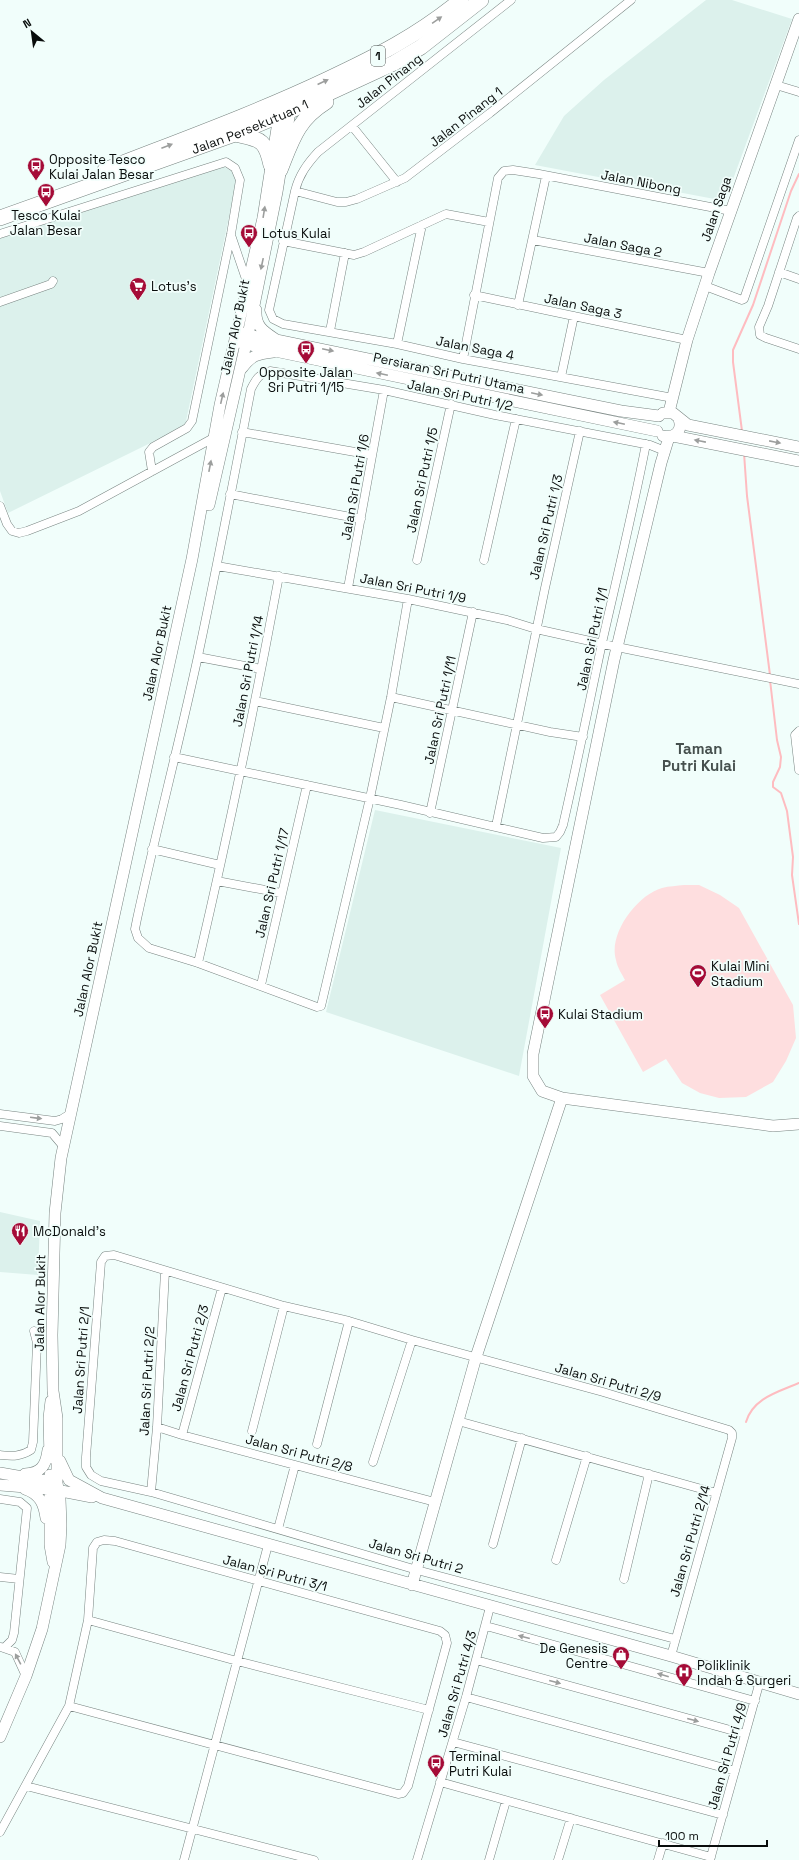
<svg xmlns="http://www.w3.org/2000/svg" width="799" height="1860" font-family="'Space Grotesk',sans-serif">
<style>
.built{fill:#dcf1ec}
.green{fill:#fededf}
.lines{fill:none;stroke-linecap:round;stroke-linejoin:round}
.stream{stroke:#febcc0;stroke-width:2}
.street-casing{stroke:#788481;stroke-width:9}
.secondary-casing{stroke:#788481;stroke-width:12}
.highway-casing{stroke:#788481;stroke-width:16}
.street{stroke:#fff;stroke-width:8}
.secondary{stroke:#fff;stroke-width:11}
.highway{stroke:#fff;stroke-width:15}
.oneway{fill:#9c9e9d}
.labels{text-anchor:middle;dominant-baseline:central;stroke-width:3.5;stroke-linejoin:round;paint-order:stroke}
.shield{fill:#f1fefb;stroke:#4e5553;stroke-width:1}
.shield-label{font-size:12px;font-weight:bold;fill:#080c0b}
.street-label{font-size:13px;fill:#080c0b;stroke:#f1fefb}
.poi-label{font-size:13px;fill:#080c0b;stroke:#f1fefb;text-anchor:start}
.quarter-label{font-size:15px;font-weight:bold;fill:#46504e;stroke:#f1fefb}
</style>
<rect width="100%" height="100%" fill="#f1fefb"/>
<path class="built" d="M706 0H732L792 19 725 201 535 165 564 116 604 80Z
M222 166 232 171 237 179 185 426 8 513 0 491V238Z
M375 810 561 848 519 1076 326 1012Z
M0 1212 40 1221 38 1275 0 1272Z"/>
<path class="green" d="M684 885H699L720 895 739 908 793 1005 796 1038 786 1061 773 1082 746 1097 719 1098 700 1093 682 1083 666 1059 643 1072 600 995 625 980C622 974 617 967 616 960 608 934 637 895 662 888 669 886 677 886 684 885Z"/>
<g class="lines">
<path class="stream" d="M742 431 733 362V350L753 305 791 191 799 174
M744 453 747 496 770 675
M770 680 777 740 781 757 780 767 773 782V787L781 793 787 811 793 857 792 875 799 924
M746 1422C753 1398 778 1392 799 1383"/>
<defs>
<path id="street" d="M511 0 318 152C307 164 299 175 295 191L269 310 273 319 283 324 397 344 463 359 673 398
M776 85 799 92
M352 126 397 182
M295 191 337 202H346L357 199 405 178 490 113 631 0
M799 216 797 218 768 306 759 327 760 335 766 338 799 349
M0 234 226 162 235 168 240 180 231 234 192 421 187 428 153 447 149 452 152 471
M231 235 248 285
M533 240 709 273
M283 241 354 255 364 252 446 214 489 222
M779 272 799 279
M705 286 742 300 744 299 799 140
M474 295 687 340
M0 302 51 284 53 281
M518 305 546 176
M330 331 345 253
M397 344 422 225
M463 359 498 178 504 171 513 170 539 174 731 211
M561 377 574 316
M242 432 372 455
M230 494 361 519
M0 506 7 524 12 531 19 533 27 531 79 511 217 436
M417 560 451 404
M484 560 516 419
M217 566 408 599 507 620 536 629 617 647 799 684
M348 588 384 390
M408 599 391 697 370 798 321 1006 317 1007 198 963 149 948 138 938 135 929 137 919C156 831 179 744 198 656 217 567 234 478 251 389 256 379 259 374 270 371L384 390 495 415 650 445 660 449
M198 657 261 669
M391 697 550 732 583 737
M255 701 384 728
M799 731 795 735 799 770
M174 757 401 805 543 838 556 837 560 832 563 825C577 764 589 704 602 643 617 577 633 511 646 444
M430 813 473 612
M496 826 545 588 580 431
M152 849 220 865
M217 881 281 893
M198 963C228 834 255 706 279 576
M261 985 307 785
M0 1114 55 1121 62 1119 70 1114
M0 1126 52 1133 63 1146
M458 1421 716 1493
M157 1427 182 1435 435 1502
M252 1431 284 1306
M182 1435 222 1288
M317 1444 349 1321
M0 1455C12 1456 20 1457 31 1450L33 1442 37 1343 34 1331
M373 1462 412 1340
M151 1492 157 1427 165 1271
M0 1499 20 1502 27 1508 14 1633 12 1640 5 1647
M278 1529 295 1465
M493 1544 522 1438
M556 1560 587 1456
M0 1577 19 1579
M624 1579 649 1474
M88 1620 237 1661 429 1710
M486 1626 755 1701
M1 1647 15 1652 26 1676
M671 1656 732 1438V1433L729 1430 603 1392 412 1340 349 1321 284 1306 114 1255 105 1256 101 1262 86 1457V1467L91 1475 101 1481 151 1492 417 1570 675 1639
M476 1660 745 1734
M466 1697 735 1771
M453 1742 723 1815
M440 1782 711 1857
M26 1786 314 1860
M0 1832 69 1706 88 1620 93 1548 97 1542 104 1540 115 1541 440 1631 445 1635 447 1643 408 1786 403 1793 398 1794 69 1706
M184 1860 268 1545
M417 1860 466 1697 490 1607
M489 1860 506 1801
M558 1860 571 1818
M658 1860 663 1843
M710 1860 760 1681"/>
<path id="secondary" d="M256 310C255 326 263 331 275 339
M242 333 265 339 276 340 552 397 621 411 659 416
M239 342 275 351 657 431
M242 368C252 355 257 354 273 352
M669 412 687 340 709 273 799 19
M663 413H673L688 425 799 447
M663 436C675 439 683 430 679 419
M673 436 799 461
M669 437 661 463 614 660 533 1054V1076L542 1091 562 1098 773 1126 799 1124
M209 505 248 335 277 192 290 111 289 105
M50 1458 49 1418 51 1401
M60 1461 69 1480 102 1498 671 1656 799 1694
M0 1473 57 1483
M25 1474C41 1473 46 1466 48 1450
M50 1475V1545L53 1562
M0 1485 51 1489 92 1497
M25 1489C40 1494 44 1504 46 1518
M412 1585 476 1357 562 1098
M0 1737 26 1676 42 1629 60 1545 61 1525 60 1499 57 1483V1418L53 1391 52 1335 55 1213 61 1158 192 559 220 405 263 218 280 109"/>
<g id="highway">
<path d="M235 134C260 140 265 138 271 165"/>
<path d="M105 170C179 141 254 114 326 80 377 56 417 36 461 0"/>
<path d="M280 170C292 140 297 120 326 102"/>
<path id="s1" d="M0 218 235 134 290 111 394 63 421 47 481 0"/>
</g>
</defs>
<use href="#street" class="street-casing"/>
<use href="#secondary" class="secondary-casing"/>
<use href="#highway" class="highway-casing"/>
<use href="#street" class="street"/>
<use href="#secondary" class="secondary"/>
<use href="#highway" class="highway"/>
</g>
<defs><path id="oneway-solid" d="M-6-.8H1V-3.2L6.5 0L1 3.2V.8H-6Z"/></defs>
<g class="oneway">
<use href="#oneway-solid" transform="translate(437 20) rotate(-35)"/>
<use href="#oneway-solid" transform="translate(323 82) rotate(-25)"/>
<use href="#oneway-solid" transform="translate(167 146) rotate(-21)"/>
<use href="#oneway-solid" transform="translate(264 212) rotate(-81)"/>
<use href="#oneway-solid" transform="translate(262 264) rotate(102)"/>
<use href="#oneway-solid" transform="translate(328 350) rotate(12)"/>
<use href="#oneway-solid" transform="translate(382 374) rotate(-168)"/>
<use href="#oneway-solid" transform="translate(537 394) rotate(12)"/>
<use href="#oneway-solid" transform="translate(222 398) rotate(-77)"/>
<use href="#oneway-solid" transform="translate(619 423) rotate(-168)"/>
<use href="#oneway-solid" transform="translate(700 441) rotate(-169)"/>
<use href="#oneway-solid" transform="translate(775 442) rotate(11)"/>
<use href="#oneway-solid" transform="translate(210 466) rotate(-79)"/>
<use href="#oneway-solid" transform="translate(36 1118) rotate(7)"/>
<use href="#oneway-solid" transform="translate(524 1637) rotate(-165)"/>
<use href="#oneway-solid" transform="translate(18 1659) rotate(-118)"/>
<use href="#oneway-solid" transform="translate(663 1675) rotate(-164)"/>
<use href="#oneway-solid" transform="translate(555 1682) rotate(15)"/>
<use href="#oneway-solid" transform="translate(693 1720) rotate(15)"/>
</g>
<defs>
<symbol id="bus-pin" viewBox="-11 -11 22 30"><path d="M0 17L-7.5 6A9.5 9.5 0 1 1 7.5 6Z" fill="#a50b37" stroke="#f1fefb"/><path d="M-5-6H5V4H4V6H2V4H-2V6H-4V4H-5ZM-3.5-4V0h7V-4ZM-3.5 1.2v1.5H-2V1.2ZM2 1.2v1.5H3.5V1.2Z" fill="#fff"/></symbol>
<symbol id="supermarket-pin" viewBox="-11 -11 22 30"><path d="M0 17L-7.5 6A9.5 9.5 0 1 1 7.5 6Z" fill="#a50b37" stroke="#f1fefb"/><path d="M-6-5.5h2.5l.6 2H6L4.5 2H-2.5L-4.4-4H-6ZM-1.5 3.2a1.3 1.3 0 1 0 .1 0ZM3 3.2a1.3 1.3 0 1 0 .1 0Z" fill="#fff"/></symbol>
<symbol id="stadium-pin" viewBox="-11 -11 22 30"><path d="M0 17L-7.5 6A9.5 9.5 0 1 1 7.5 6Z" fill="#a50b37" stroke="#f1fefb"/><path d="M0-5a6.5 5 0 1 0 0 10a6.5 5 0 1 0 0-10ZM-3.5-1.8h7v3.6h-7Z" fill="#fff"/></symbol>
<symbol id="restaurant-pin" viewBox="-11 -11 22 30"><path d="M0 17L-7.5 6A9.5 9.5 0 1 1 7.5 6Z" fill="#a50b37" stroke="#f1fefb"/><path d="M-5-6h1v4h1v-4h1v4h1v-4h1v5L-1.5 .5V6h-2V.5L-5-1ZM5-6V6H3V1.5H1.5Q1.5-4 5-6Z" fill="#fff"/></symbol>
<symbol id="shop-pin" viewBox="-11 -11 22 30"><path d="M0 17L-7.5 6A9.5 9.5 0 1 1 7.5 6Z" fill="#a50b37" stroke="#f1fefb"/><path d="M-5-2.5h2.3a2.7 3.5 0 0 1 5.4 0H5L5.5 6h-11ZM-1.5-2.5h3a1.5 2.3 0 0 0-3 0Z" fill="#fff"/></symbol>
<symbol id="hospital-pin" viewBox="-11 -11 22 30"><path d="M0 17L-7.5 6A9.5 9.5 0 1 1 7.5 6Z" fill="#a50b37" stroke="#f1fefb"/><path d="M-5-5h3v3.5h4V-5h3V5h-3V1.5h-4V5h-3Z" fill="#fff"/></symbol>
</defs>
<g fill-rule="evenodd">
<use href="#bus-pin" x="26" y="156" width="20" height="27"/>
<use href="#bus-pin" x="36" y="182" width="20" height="27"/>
<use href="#bus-pin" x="239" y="223" width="20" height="27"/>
<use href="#supermarket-pin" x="128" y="276" width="20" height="27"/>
<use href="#bus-pin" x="296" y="339" width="20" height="27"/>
<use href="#stadium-pin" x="688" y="963" width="20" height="27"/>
<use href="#bus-pin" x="535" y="1004" width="20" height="27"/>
<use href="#restaurant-pin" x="10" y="1221" width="20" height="27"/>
<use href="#shop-pin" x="611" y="1645" width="20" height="27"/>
<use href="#hospital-pin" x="674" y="1662" width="20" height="27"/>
<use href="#bus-pin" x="426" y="1753" width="20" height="27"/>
</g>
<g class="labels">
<rect class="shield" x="371" y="46" width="14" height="20" rx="3"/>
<g class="shield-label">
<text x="378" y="56">1</text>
</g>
<g class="street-label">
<text transform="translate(389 81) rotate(-38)">Jalan Pinang</text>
<text transform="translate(466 117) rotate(-38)">Jalan Pinang 1</text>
<text stroke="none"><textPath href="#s1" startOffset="266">Jalan Persekutuan 1</textPath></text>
<text transform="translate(641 182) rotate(11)">Jalan Nibong</text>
<text transform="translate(716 209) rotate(-71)">Jalan Saga</text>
<text transform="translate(623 245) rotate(11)">Jalan Saga 2</text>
<text transform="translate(583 306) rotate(12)">Jalan Saga 3</text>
<text transform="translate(235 327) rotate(-78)">Jalan Alor Bukit</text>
<text transform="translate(475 348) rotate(11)">Jalan Saga 4</text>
<text transform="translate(449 373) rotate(12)">Persiaran Sri Putri Utama</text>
<text transform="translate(460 395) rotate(12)">Jalan Sri Putri 1/2</text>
<text transform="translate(422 480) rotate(-78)">Jalan Sri Putri 1/5</text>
<text transform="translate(355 487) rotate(-80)">Jalan Sri Putri 1/6</text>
<text transform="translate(546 527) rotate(-77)">Jalan Sri Putri 1/3</text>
<text transform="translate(413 588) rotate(11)">Jalan Sri Putri 1/9</text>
<text transform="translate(592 639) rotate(-78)">Jalan Sri Putri 1/1</text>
<text transform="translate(157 653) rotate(-78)">Jalan Alor Bukit</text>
<text transform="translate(248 671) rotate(-79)">Jalan Sri Putri 1/14</text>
<text transform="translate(440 710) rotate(-78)">Jalan Sri Putri 1/11</text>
<text transform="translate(272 883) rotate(-77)">Jalan Sri Putri 1/17</text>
<text transform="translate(88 969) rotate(-78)">Jalan Alor Bukit</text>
<text transform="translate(40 1303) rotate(-89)">Jalan Alor Bukit</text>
<text transform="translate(190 1358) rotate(-75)">Jalan Sri Putri 2/3</text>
<text transform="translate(81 1360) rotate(-86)">Jalan Sri Putri 2/1</text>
<text transform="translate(147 1381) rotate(-87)">Jalan Sri Putri 2/2</text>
<text transform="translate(608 1382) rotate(16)">Jalan Sri Putri 2/9</text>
<text transform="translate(299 1453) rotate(15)">Jalan Sri Putri 2/8</text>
<text transform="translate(690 1541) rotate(-74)">Jalan Sri Putri 2/14</text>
<text transform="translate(416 1556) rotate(16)">Jalan Sri Putri 2</text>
<text transform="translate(275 1573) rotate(15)">Jalan Sri Putri 3/1</text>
<text transform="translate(457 1684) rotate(-74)">Jalan Sri Putri 4/3</text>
<text transform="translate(727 1756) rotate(-74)">Jalan Sri Putri 4/9</text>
</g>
<g class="poi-label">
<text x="49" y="159">Opposite Tesco<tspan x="49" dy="15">Kulai Jalan Besar</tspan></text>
<text x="46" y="215" text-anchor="middle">Tesco Kulai<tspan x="46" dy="15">Jalan Besar</tspan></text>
<text x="262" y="233">Lotus Kulai</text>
<text x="151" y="286">Lotus's</text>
<text x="306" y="372" text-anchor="middle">Opposite Jalan<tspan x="306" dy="15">Sri Putri 1/15</tspan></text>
<text x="711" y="966">Kulai Mini<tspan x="711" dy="15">Stadium</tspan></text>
<text x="558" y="1014">Kulai Stadium</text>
<text x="33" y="1231">McDonald's</text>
<text x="608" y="1648" text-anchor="end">De Genesis<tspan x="608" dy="15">Centre</tspan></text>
<text x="697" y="1665">Poliklinik<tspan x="697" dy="15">Indah &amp; Surgeri</tspan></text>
<text x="449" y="1756">Terminal<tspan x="449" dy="15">Putri Kulai</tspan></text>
</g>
<g class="quarter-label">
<text x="699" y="748">Taman<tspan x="699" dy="17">Putri Kulai</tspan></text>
</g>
</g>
<g transform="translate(32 32) rotate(331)" stroke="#f1fefb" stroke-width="3" paint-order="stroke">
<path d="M0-3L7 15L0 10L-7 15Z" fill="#080c0b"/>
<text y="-6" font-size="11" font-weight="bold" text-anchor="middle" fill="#080c0b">N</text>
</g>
<path d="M659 1840v6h108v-6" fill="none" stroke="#080c0b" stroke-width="2"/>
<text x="665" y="1840" font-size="12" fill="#080c0b" stroke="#f1fefb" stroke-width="3" paint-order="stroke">100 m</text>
</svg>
